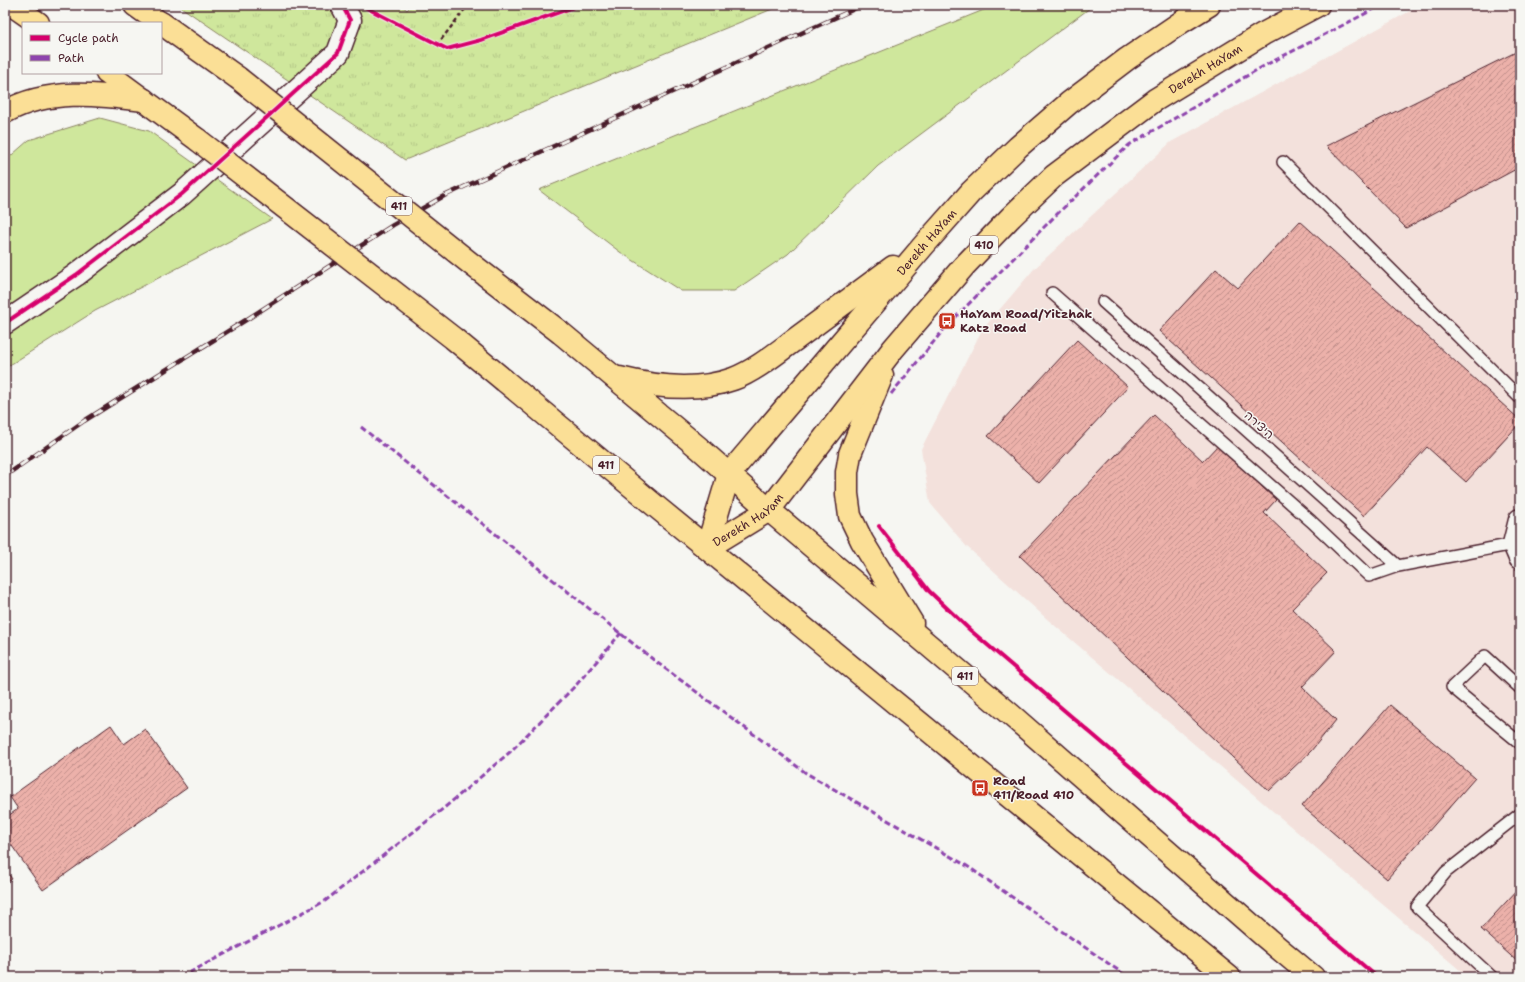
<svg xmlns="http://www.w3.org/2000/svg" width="1525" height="982" font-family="'Shantell Sans','Playpen Sans Hebrew',sans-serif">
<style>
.built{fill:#f3e1dc}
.grass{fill:#cfe79c;stroke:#8c8364}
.park{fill:url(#park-tufts);stroke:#8c8364}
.building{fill:url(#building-hatch);stroke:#4a1f2b}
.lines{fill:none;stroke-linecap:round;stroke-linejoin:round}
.service-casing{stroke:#4a1f2b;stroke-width:14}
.minor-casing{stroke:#4a1f2b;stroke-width:25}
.primary-casing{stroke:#4a1f2b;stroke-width:25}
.path{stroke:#4a1f2b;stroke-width:2.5;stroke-dasharray:4 3;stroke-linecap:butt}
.service{stroke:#f6f6f2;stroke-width:11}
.minor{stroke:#f6f6f2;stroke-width:22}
.primary{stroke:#fbdf96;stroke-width:22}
.rail-casing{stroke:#4a1f2b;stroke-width:4.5}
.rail{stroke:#f6f6f2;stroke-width:3;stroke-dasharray:9;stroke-linecap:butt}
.primary-bridge-casing{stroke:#4a1f2b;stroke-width:25;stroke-linecap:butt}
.primary-bridge{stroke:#fbdf96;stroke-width:22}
.quiet{stroke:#8e44ad;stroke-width:3;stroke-dasharray:6 3;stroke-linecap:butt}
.cycleway-casing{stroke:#f6f6f2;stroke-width:6}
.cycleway{stroke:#d6006c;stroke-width:4}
.labels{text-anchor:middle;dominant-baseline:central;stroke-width:3;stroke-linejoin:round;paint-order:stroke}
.shield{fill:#f6f6f2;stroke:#7e6067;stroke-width:1}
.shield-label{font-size:11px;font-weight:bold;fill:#4a1f2b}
.street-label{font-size:12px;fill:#4a1f2b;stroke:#f6f6f2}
.poi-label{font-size:12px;font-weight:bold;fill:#4a1f2b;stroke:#f6f6f2;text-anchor:start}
</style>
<defs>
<pattern id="park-tufts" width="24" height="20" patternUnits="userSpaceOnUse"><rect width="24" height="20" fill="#cfe79c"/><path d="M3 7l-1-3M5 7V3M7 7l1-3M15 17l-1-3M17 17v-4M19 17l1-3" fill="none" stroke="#b3c687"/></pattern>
<pattern id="building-hatch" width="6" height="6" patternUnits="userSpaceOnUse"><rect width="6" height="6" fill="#ecb1aa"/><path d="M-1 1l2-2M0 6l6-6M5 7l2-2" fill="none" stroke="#c18f8b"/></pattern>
</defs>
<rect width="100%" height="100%" fill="#f6f6f2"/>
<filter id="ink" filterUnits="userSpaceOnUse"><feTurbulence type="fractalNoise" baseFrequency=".025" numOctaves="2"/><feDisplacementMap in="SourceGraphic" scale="8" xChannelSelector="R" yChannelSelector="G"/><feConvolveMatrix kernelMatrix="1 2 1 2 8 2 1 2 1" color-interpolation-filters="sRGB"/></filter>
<g filter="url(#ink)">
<path class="built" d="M1421 5H1520V977H1468L1047 619 966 546 930 503 921 449 982 330 1034 269 1171 142Z"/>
<path class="grass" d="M996 5H1094L878 166 788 254 734 291H681L620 252 539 190Z
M100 118 149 131 272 219 95 311 5 368V161L29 140Z"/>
<path class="park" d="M178 5H401L407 10 412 5H782L405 160Z"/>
<path class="building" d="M1520 50V167L1406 228 1326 146Z
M1300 221 1520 420V423L1466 482 1427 447 1364 516 1159 331 1216 269 1238 288Z
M1077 340 1128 387 1039 483 988 436Z
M1154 415 1203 461 1218 445 1276 500 1264 513 1327 573 1292 609 1336 651 1302 687 1336 720 1311 751 1269 791 1020 556Z
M1390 705 1475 778 1387 879 1302 806Z
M111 725 124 744 145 729 187 788 43 890 5 836V818L18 809 10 797Z
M5 869 12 879 5 884Z
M1520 887V964L1481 929Z"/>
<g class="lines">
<defs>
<path id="service" d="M1283 162 1520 398
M1052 293 1311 521 1369 576 1398 566 1514 544
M1103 302 1398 566
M1520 688 1485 656 1452 687 1520 743
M1492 977 1417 907 1446 872 1520 814"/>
<path id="minor" d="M5 323 76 275 182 194 338 53 350 20 342 5
M1520 520 1514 544 1520 558"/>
<g id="primary">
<path d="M12 5 38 23"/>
<path d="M135 5 160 23"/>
<path d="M161 23 238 78"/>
<path d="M107 73 198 140"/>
<path d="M5 112C48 88 97 94 144 100"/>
<path d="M561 333 699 448 769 510 1011 715 1264 936 1313 977"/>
<path d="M882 375 850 454 847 472V494L850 516 862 541 912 623"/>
<path d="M619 378C655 387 697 392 733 379 755 371 779 351 797 338 829 314 861 291 893 267"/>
<path d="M505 381 653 504 1229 977"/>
<path id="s1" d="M707 548 769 510 893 349 964 266 1011 217 1054 176 1155 100 1263 34 1318 5"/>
<path id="s2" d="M707 548 729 474 924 245 971 192 1018 147 1069 103 1127 59 1183 21 1209 5"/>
</g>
</defs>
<use href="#service" class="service-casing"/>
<use href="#minor" class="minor-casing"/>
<use href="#primary" class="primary-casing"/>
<path class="path" d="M376 13 447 49 481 40 579 5
M437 45 468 5"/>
<use href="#service" class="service"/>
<use href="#minor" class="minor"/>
<use href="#primary" class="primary"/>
<defs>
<path id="rail" d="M5 476 84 421 249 318 393 225 444 196 863 5"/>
</defs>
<use href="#rail" class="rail-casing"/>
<use href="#rail" class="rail"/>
<defs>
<path id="primary-bridge" d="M238 78 470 263 561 333
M198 140 453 338 505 381"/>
</defs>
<use href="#primary-bridge" class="primary-bridge-casing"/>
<use href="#primary-bridge" class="primary-bridge"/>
<path class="quiet" d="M891 394 945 328 1054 217 1129 145 1262 67 1382 5
M361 427 655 661 806 773 967 866 1128 977
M181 977 325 901 444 808 510 752 577 684 621 633"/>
<defs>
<path id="cycleway" d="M361 5 447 49 481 40 579 5
M5 323 76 275 182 194 338 53 350 20 342 5
M879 526 929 591 970 630 1377 977"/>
</defs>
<use href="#cycleway" class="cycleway-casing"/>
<use href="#cycleway" class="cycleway"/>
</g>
</g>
<defs>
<symbol id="bus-square" viewBox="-11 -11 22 22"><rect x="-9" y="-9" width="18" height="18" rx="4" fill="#c8321e" stroke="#f6f6f2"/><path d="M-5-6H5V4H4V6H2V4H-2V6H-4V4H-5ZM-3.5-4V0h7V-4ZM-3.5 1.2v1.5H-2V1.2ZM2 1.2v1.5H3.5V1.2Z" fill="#fff"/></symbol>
</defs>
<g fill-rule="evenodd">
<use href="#bus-square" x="937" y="311" width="20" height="20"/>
<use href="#bus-square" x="970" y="778" width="20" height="20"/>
</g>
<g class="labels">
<g class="shield">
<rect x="386" y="197" width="26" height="18" rx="3"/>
<rect x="970" y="236" width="28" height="18" rx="3"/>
<rect x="593" y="456" width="26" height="18" rx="3"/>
<rect x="952" y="667" width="26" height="18" rx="3"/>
</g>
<g class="shield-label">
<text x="399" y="206">411</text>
<text x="984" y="245">410</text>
<text x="606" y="465">411</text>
<text x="965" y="676">411</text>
</g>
<g class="street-label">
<text stroke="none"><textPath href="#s1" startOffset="698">Derekh HaYam</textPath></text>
<text stroke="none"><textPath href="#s2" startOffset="382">Derekh HaYam</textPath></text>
<text transform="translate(1259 425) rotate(42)">היצירה</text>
<text stroke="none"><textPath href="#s1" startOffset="50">Derekh HaYam</textPath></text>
</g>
<g class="poi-label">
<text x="960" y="314">HaYam Road/Yitzhak<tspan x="960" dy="14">Katz Road</tspan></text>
<text x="993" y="781">Road<tspan x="993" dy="14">411/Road 410</tspan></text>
</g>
</g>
<rect width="1525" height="982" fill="none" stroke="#f6f6f2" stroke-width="20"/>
<rect x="10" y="10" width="1505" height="962" fill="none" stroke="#4a1f2b" stroke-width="1.5" filter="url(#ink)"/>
<rect x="22" y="22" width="140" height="52" fill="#f6f6f2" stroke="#b1a0a2"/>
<rect x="30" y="35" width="20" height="6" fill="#d6006c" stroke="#b1a0a2"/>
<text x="58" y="42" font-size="12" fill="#4a1f2b">Cycle path</text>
<rect x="30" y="55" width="20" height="6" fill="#8e44ad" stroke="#b1a0a2"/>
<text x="58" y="62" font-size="12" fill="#4a1f2b">Path</text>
</svg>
